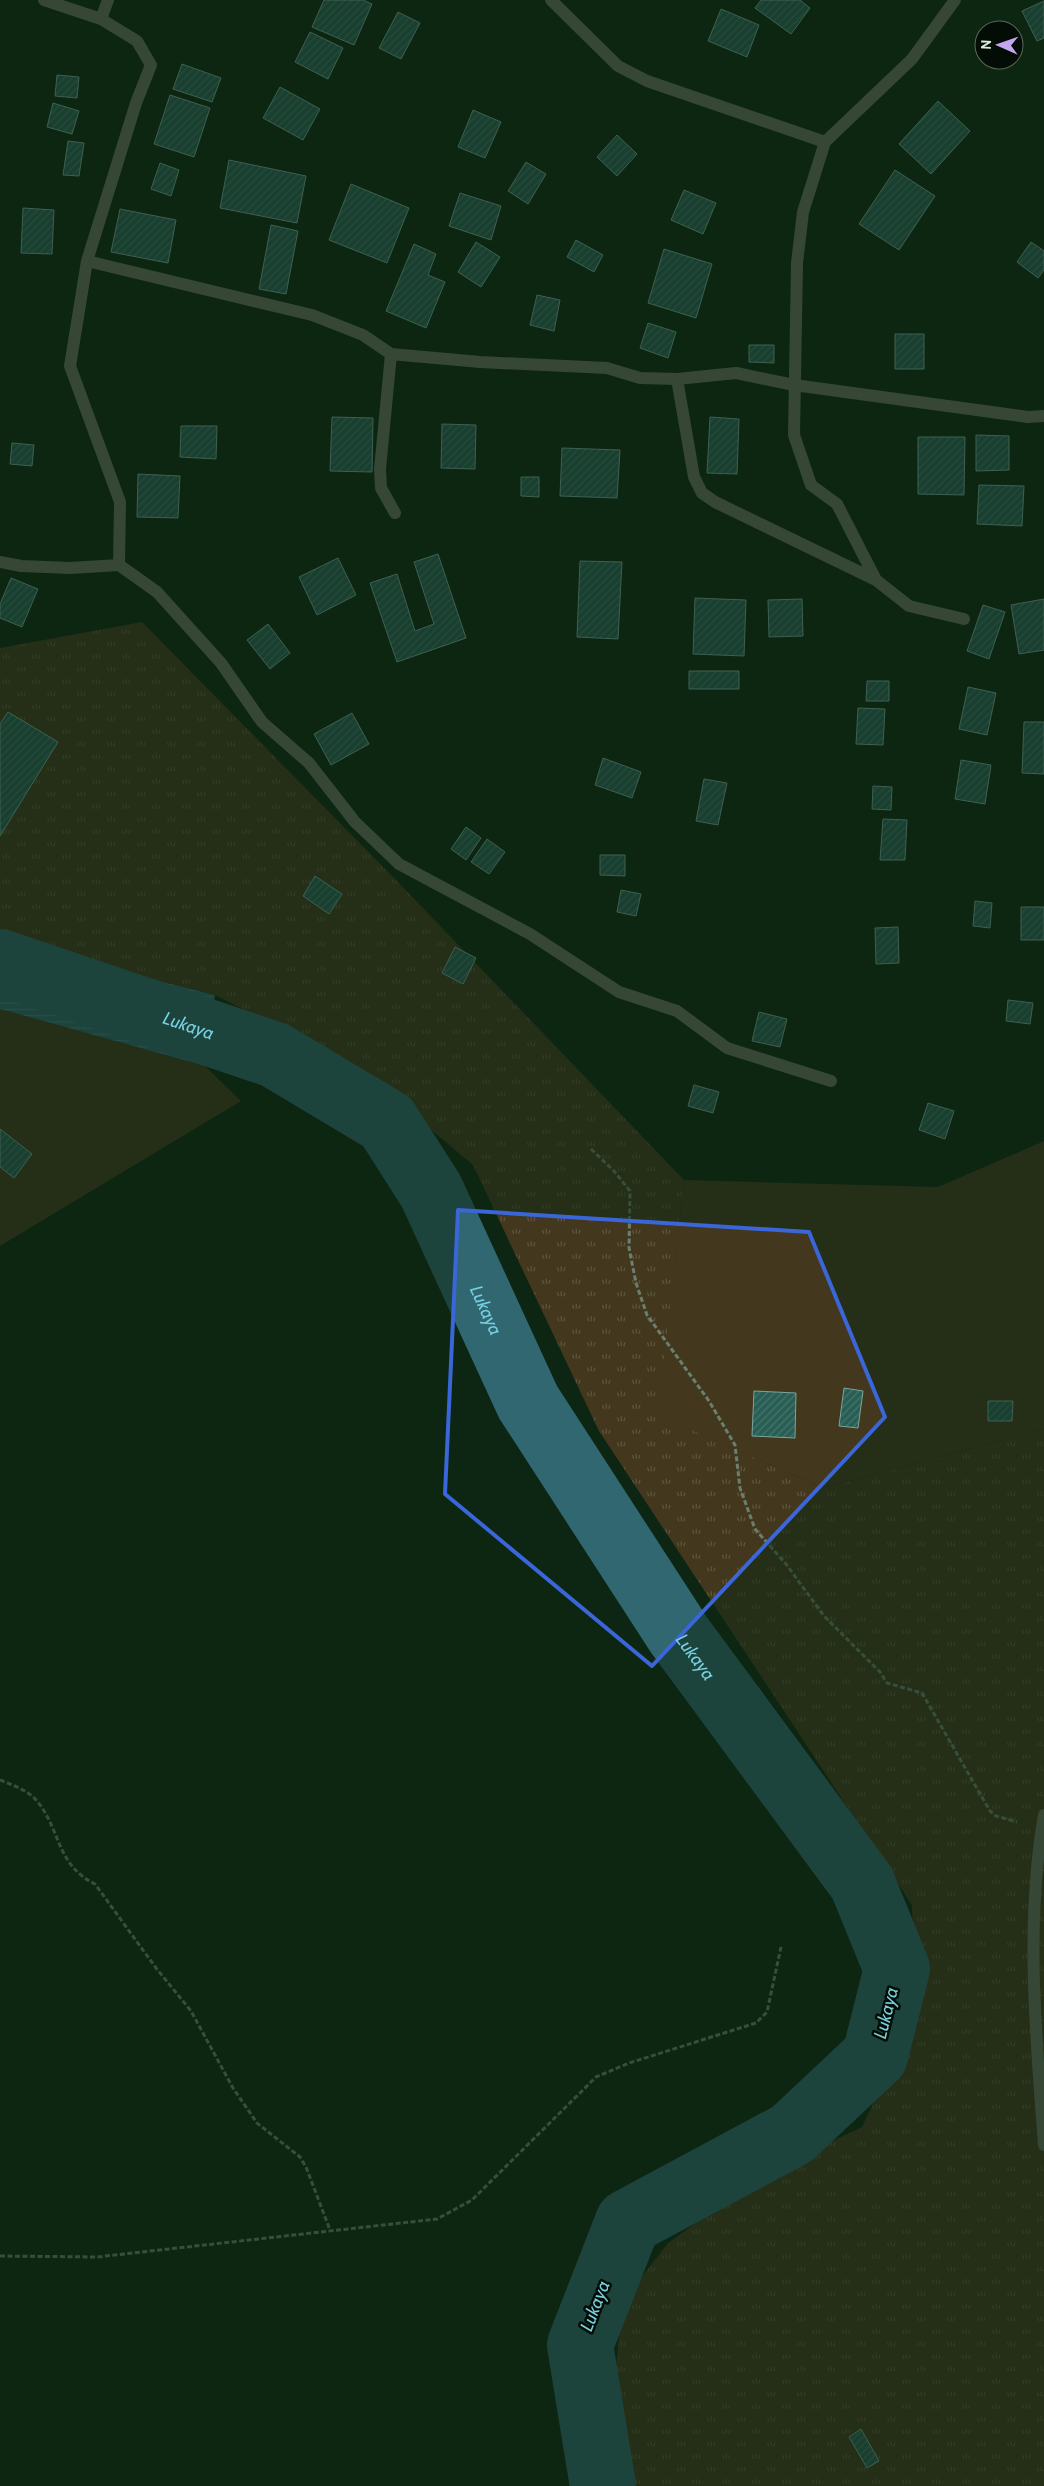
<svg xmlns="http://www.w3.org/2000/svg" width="1044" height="2486" font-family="Cabin,sans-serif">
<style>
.grass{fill:url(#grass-tufts)}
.garden{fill:#43381d}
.water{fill:url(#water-rules)}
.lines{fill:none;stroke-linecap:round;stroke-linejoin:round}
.river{stroke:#316771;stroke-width:66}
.building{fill:url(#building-hatch);stroke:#7aa69d}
.path{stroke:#6a7f6f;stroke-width:3;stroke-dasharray:5 2.5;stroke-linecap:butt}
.minor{stroke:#6b6f61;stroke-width:12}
.marked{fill:none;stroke:#3a66d9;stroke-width:4;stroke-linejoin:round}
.labels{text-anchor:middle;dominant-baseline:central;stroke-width:5;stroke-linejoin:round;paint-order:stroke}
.water-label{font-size:18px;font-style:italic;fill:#76d0e1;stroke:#040d05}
</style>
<defs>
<pattern id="grass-tufts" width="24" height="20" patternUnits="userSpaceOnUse" patternTransform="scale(1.25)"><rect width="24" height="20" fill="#43381d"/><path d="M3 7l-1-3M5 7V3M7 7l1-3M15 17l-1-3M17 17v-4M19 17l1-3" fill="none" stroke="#5e553d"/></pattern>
<pattern id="water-rules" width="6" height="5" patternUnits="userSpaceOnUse" patternTransform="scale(1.25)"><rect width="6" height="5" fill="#316771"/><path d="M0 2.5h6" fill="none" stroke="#4e7d85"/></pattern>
<pattern id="building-hatch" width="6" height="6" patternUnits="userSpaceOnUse" patternTransform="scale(1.25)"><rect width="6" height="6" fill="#285e54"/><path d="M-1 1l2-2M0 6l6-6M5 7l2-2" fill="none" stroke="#47756c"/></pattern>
</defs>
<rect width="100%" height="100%" fill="#0c2613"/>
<path class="grass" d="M142 622 397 881 684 1180 659 1415 823 1488 1044 1429V2486H633L612 2404 623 2301 668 2243 763 2174 862 2127 915 2016 912 1905 599 1431 473 1165 359 1069 215 995 0 941V648Z"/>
<path class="garden" d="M0 1009 205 1066 241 1101 0 1246Z
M1044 1141V1429L823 1488 658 1415 684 1180 938 1187Z"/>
<path class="water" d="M0 941 215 995 205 1066 0 1009Z"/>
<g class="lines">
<path class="river" id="s1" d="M0 962 275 1055 387 1122 431 1191 528 1402 679 1635 862 1883 897 1969 875 2056 792 2134 628 2222 580 2345 603 2486"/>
</g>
<path class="building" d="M324 0H363L372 4 354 45 312 27Z
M761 0H800L810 8 791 34 755 8Z
M1044 1V38L1037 41 1022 11Z
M721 9 759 25 747 57 708 41Z
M398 12 420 23 401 59 379 48Z
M310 32 343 48 328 79 295 62Z
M182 64 221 78 212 102 173 89Z
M57 75 79 77 77 98 55 96Z
M280 87 320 109 303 140 263 118Z
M170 95 210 108 194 157 154 144Z
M938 101 970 131 931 174 899 144Z
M53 103 79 111 72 134 47 127Z
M473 110 501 122 485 158 458 147Z
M617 135 637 154 617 176 597 157Z
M68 141 84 143 79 176 63 175Z
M229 160 306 176 297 223 220 208Z
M526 162 546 174 528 204 508 191Z
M160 163 179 170 171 196 151 189Z
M895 170 935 196 899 250 859 224Z
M351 184 409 208 387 263 329 240Z
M684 190 716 203 703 234 671 220Z
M460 193 501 206 491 240 449 226Z
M23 208 54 210 52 254 21 253Z
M120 209 176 220 168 263 111 252Z
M271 225 298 231 286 294 259 289Z
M576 240 603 255 594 272 567 257Z
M476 242 500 257 481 287 458 272Z
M1031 242 1044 251V270L1038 278 1017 262Z
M414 244 436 254 428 275 445 282 426 328 386 311Z
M664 249 712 264 696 318 648 303Z
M537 295 560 300 554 331 530 325Z
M648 323 676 332 668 358 640 348Z
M895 334H924V369H895Z
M749 345H774V363L749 362Z
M332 417 373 418 372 472 330 471Z
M710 417 739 419 737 474 707 473Z
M442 424 476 425 475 469 441 468Z
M181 426H217L216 459 180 457Z
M976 435 1009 436V470L976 471Z
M918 437H965L964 495 918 494Z
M12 443 34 445 32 466 10 464Z
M562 448 620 450 617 498 560 496Z
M138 474 180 476 178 518 137 517Z
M521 477H539V497L521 496Z
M979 485 1024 486 1022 526 977 524Z
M438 554 466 638 397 662 370 583 397 574 415 631 434 624 414 562Z
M338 558 356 595 317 615 299 577Z
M580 561 622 562 618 639 577 637Z
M11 578 38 589 22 627 0 618V604Z
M695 598 746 600 744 656 693 654Z
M802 599 803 636 769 637 768 600Z
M1044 599V650L1019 654 1011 605Z
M983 605 1005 612 989 659 967 651Z
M268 624 290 653 270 669 247 640Z
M689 671H739V689H689Z
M867 681H889V701H866Z
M968 687 996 693 987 735 959 729Z
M858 708 885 709 883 745 856 744Z
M8 712 58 742 0 836V724Z
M352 713 369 744 331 765 314 734Z
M1024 722H1044V774L1022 773Z
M603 758 641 772 632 798 595 785Z
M961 760 991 765 985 804 955 799Z
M704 779 727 783 718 825 696 821Z
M873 786 892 787 891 810 872 809Z
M883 819 907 820 905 860H880Z
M466 827 481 838 466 860 451 849Z
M487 839 505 852 489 874 471 862Z
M600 855H625V876L600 875Z
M315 876 342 894 329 914 303 896Z
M621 890 641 894 636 916 617 912Z
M975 901 992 903 990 928 973 926Z
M1021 907H1044V940H1021Z
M898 927 899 963 876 964 875 928Z
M455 947 476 958 463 984 442 973Z
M1008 1000 1033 1003 1030 1024 1006 1021Z
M759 1012 787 1019 780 1047 752 1041Z
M694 1085 719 1092 713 1113 688 1106Z
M928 1103 954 1111 945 1139 919 1130Z
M0 1129 32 1154 14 1178 0 1167Z
M844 1388 863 1391 858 1428 839 1426Z
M754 1391 796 1393 795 1438 752 1436Z
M988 1401H1013L1012 1421H988Z
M861 2429 879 2461 867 2468 849 2437Z"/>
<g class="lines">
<path class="path" d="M591 1149 614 1171 630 1191 629 1248 636 1283 647 1315 709 1401 735 1445 740 1488 755 1529 786 1564 824 1616 880 1672 887 1683 922 1693 990 1811 996 1816 1017 1822
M0 1780C12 1785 28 1790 37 1801 61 1830 56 1865 95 1884L156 1968 191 2011 233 2088 257 2123 300 2157 306 2167 330 2230
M0 2256 97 2257 437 2219 472 2200 596 2077 629 2063 756 2023 767 2012 781 1947"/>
<path class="minor" d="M44 0 101 19 137 41 151 65 136 103 87 261 70 366 120 502 119 565
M551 0 618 66 647 81 825 142
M101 19 108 0
M87 261 312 315 363 335 391 354 480 362 607 368 640 378 677 379 736 373 794 385 1028 417 1044 416
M391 354 380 469 381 488 395 513
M677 379 694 477 702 493 715 502 876 580 909 606 964 619
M0 562 21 566 70 568 119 565 157 592 221 663 262 722 309 763 355 822 399 864 530 934 619 992 677 1011 727 1048 831 1081
M876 580 837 504 811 485 794 435 797 263 803 212 825 142 912 59 955 0
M1044 1815C1025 1924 1036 2036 1044 2145"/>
</g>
<path d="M0 0H1044V2486H0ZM458 1210 809 1232 885 1417 652 1666 445 1494Z" fill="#0c2613" fill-opacity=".55" fill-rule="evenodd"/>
<path class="marked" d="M458 1210 809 1232 885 1417 652 1666 445 1494Z"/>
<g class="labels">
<g class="water-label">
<text stroke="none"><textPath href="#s1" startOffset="199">Lukaya</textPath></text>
<text stroke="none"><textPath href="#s1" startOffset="634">Lukaya</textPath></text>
<text stroke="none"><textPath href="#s1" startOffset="1040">Lukaya</textPath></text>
<text transform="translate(886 2013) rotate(-76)">Lukaya</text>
<text transform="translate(595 2306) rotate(-69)">Lukaya</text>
</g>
</g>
<g transform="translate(999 45) rotate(272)"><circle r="24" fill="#040d05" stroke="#5a665b"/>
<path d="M0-4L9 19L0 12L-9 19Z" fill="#c4a7f1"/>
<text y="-8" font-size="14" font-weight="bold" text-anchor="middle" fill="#dbebdd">N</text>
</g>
</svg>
